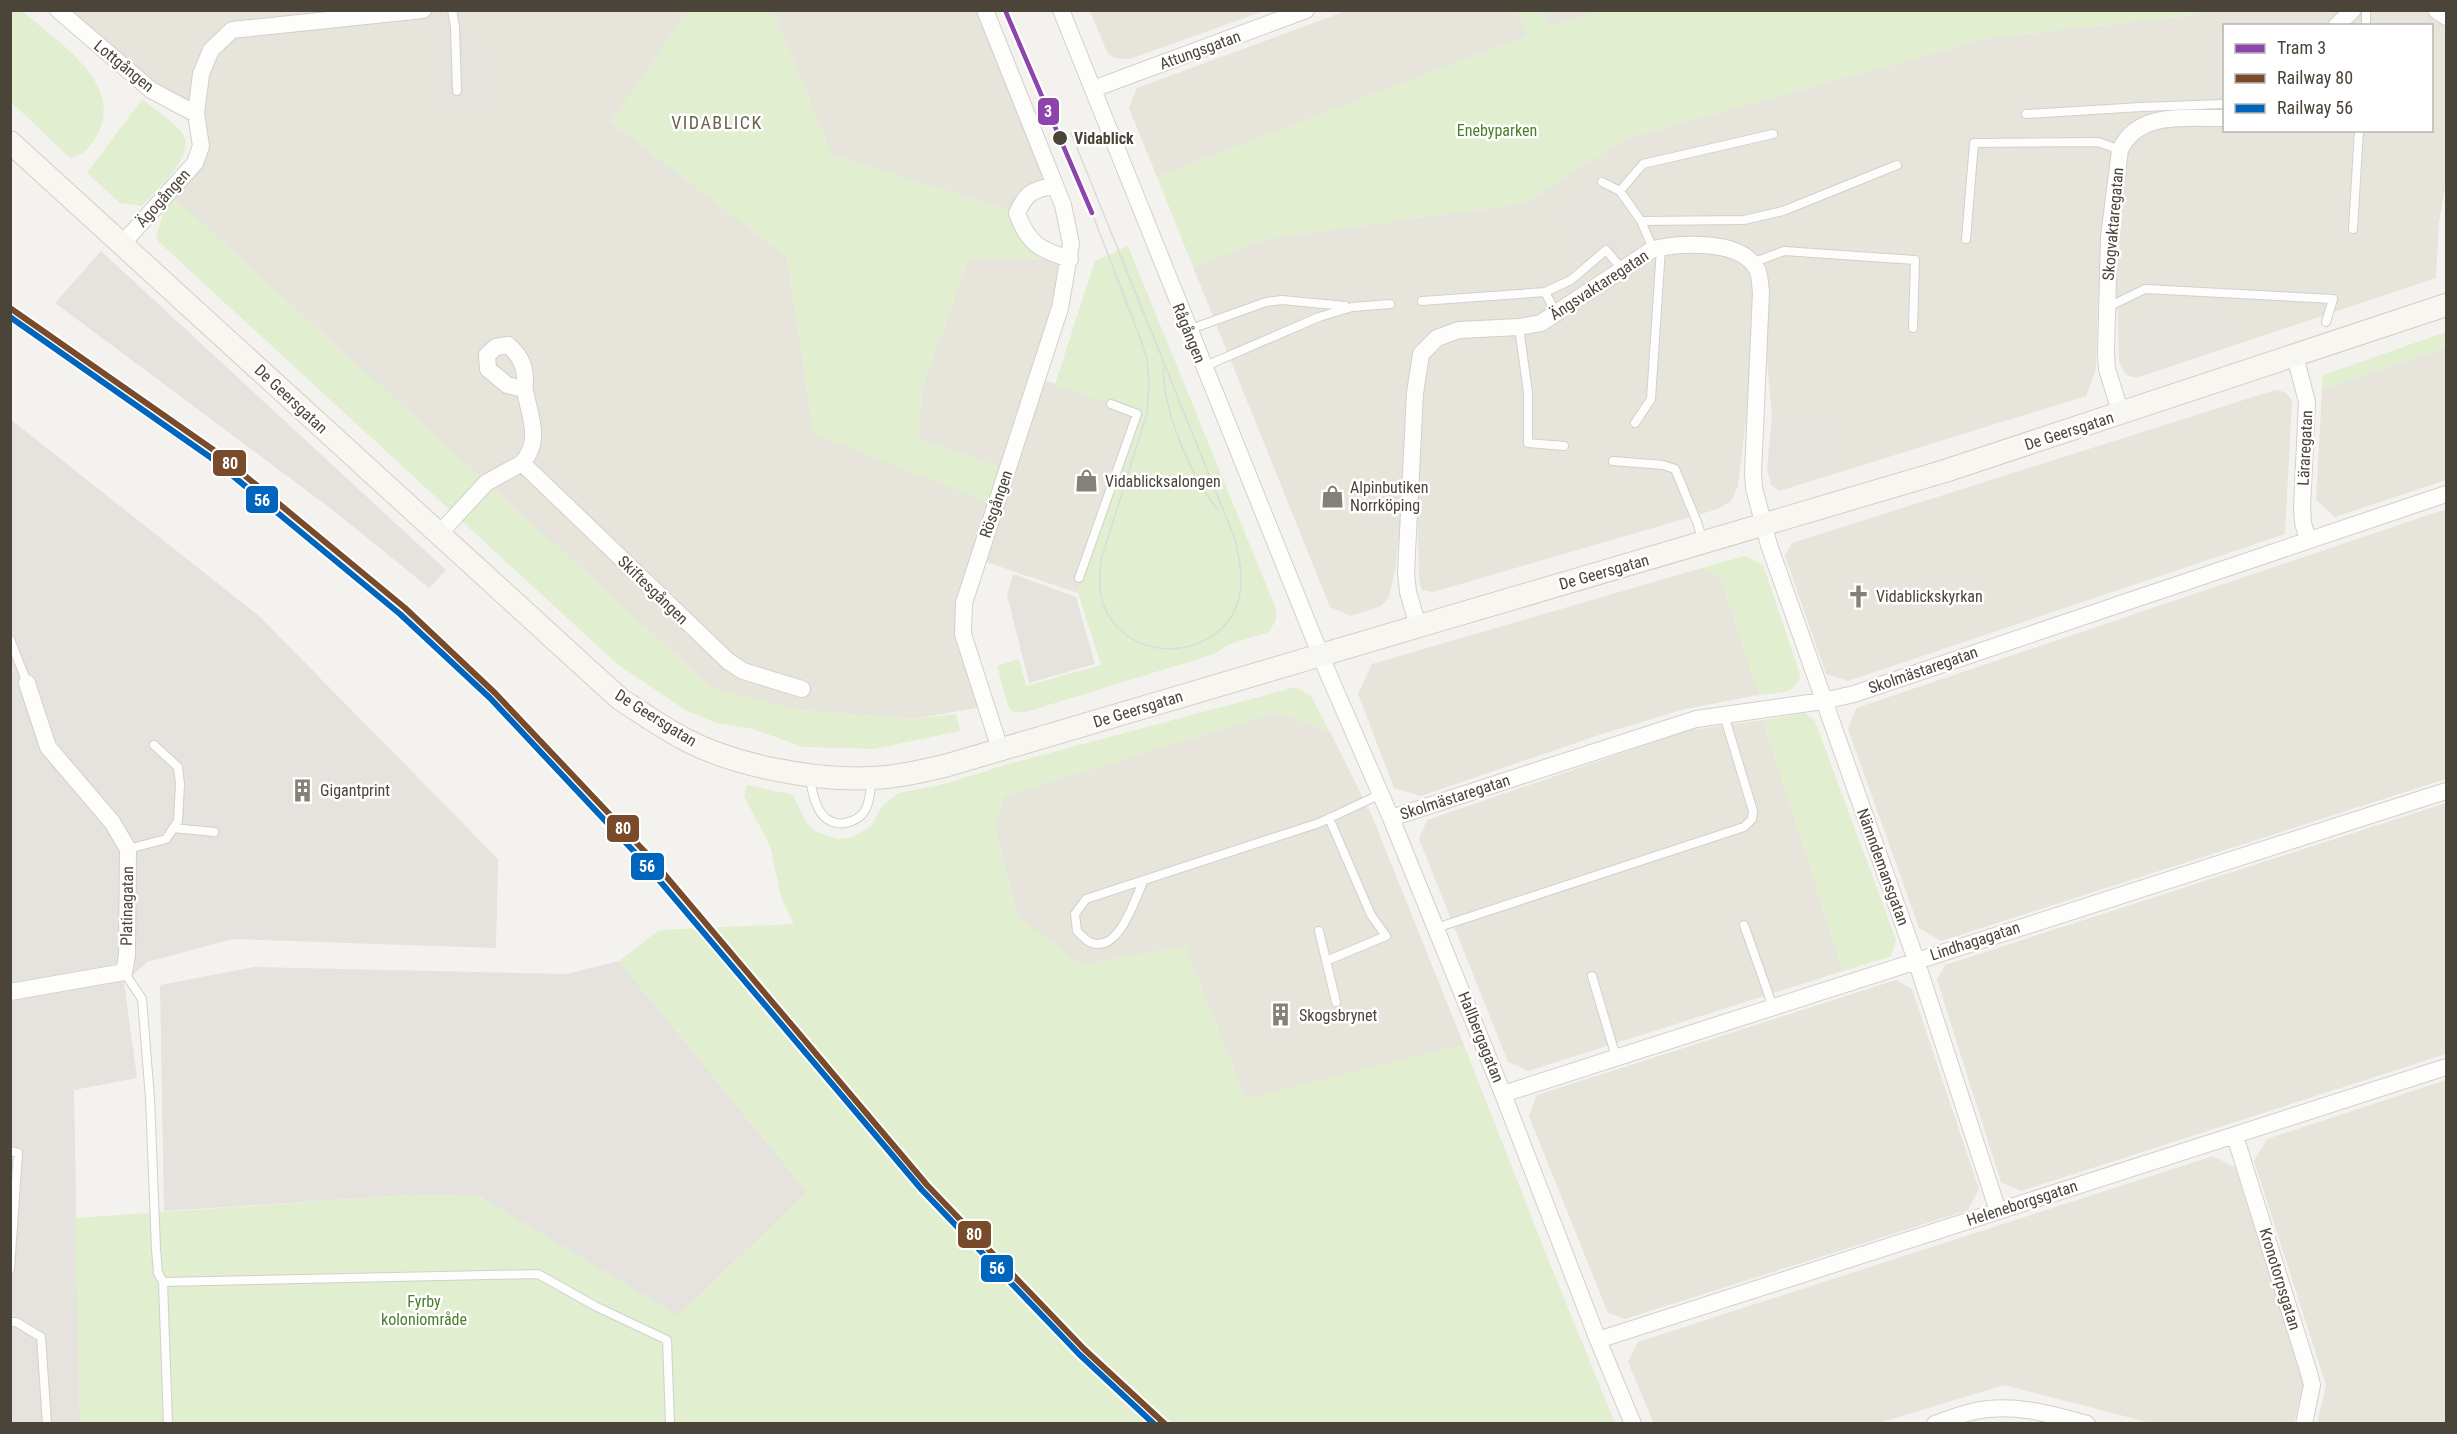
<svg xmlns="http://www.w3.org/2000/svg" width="2457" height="1434" font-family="'Roboto Condensed',sans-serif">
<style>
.residential{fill:#e7e4dc;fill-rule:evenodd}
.industrial{fill:#e6e2de}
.green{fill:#e1eecf}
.parking{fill:#e6e3df}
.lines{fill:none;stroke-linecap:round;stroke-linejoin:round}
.lane-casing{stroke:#d2d0cb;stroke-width:10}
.street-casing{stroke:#d2d0cb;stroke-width:18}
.secondary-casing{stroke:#d3cfc5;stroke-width:24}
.lane{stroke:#fdfdfc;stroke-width:8}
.street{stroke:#fdfdfc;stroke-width:16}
.secondary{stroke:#f7f6f1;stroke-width:22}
.tram{stroke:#dbdbda;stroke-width:1.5}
.rail-1-casing{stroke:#fff;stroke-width:10}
.rail-2-casing{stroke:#fff;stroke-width:10}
.rail-1{stroke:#7a4b2a;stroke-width:6}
.rail-2{stroke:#0065bd;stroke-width:6}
.tram-1-casing{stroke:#fff;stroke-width:9}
.tram-1{stroke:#8e44ad;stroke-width:4.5}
.stop-dot{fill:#4b4439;stroke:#fff;stroke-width:2}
.labels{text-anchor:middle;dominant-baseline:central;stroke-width:5;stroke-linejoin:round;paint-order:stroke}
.street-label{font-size:16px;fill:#4b4439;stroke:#fff}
.park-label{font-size:16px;fill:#4a7f2a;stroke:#fff}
.stop-label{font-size:16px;font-weight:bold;fill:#4b4439;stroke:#fff;text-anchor:start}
.poi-label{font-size:16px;fill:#4b4439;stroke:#fff;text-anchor:start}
.neighbourhood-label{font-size:18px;letter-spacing:1.5px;fill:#6e6250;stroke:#fff}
.line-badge{stroke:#fff;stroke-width:2}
.badge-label{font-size:16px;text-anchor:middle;font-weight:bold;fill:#fff}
</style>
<rect width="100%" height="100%" fill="#f4f2ee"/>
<path class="residential" d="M1544 10 1597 11 1550 28Z
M58 11H688L611 122 787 257 814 434 1008 470 918 439 922 388 969 258 1070 259 1039 378 1137 414 1078 593 977 559 964 603 988 706 913 719 799 710 713 689 169 194 195 163 196 114Z
M773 11H985L1055 185 1017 213 832 155Z
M1090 11H1264L1130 59H1123L1114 58 1107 52Z
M1346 11H1518L1526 36 1157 177 1129 108 1137 88Z
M2202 11H2446V182L2439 222 2436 278 2139 377H2132L2126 375 2119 361 2117 297 2109 239 2098 300 2096 369 2086 396 1779 491 1771 485 1767 469 1772 415 1761 296 1738 486 1731 501 1718 509 1433 592 1422 590 1419 580 1414 400 1395 571 1389 597 1381 606 1351 616 1330 607 1193 267 1266 239 1525 203 1627 138 1988 38 2195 15ZM2224 26H2432V130H2224Z
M2446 347V480L2335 517 2316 500 2322 389Z
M2275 390 2285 392 2292 400 2285 534 1848 681 1826 674 1785 556 1792 543Z
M2446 509V779L1941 941 1919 928 1848 729 1856 708Z
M1702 568 1721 578 1759 695 1685 709 1602 734 1421 796 1394 788 1358 694 1372 664Z
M1277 712 1330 732 1372 816 1464 1045 1246 1099 1185 946 1081 965 1018 917 994 825 1004 796Z
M1763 720 1843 971 1528 1071 1508 1062 1419 839 1427 820 1689 730Z
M2446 803V1054L2021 1191 2001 1182 1937 980 1945 965Z
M1896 980 1912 989 1979 1189 1968 1210 1625 1319 1608 1313 1529 1116 1537 1095Z
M2446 1080V1423H2317L2326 1385 2254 1161 2267 1139Z
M2213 1156 2235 1167 2304 1382 2294 1423H2151L2004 1385 1879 1423 1654 1424 1628 1362 1638 1342Z"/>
<path class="industrial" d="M10 419 259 616 498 859 496 948 233 939 147 962 124 983 137 1078 74 1090 80 1423H11Z
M619 961 807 1192 678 1316 479 1196 410 1195 164 1211 160 985 254 967 567 974Z"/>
<path class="green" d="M10 11H22C55 40 126 83 97 135 91 146 83 156 70 158L11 102Z
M688 11H773L832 155 1017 213 1022 227 1070 259 969 258 922 388 918 439 1009 470 996 505 814 434 787 257 611 122Z
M1597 11V10L2202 11 2195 15 1988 38 1627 138 1525 203 1266 239 1193 267 1157 177 1526 36 1518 11H1544L1550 27Z
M142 99C155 110 172 120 182 133 198 155 156 190 142 206L120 203 87 173Z
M169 194 713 689 799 710 913 719 956 714 960 731 874 749 803 747 753 729 716 723 687 711 617 664 160 243 156 237Z
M1128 246 1276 609V620L1269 632 1230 644 1214 654 1026 712H1013L1008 706 997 666 1019 659 1026 686 1101 665 1078 593 1137 414 1055 384 1095 261Z
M2446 332V347L2322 389 2323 375Z
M1745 556 1763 565 1800 674C1798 695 1776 693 1759 695L1721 578 1702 568Z
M1296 687 1311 696 1330 732 1277 712 1004 796 994 826 1018 916 1081 965 1185 946 1246 1099 1464 1045 1544 1249 1615 1423H80L75 1218 410 1195 479 1196 678 1315 807 1192 619 961 659 930 794 924 782 900 770 846 744 796 747 785 793 795 806 822 815 831 837 839 852 837 871 826 883 805 899 793 948 783 1005 765Z
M1805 713 1815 721 1896 940 1891 956 1843 971 1763 720Z"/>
<path class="parking" d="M466 26 468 45 482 43 489 108 440 113 431 30Z
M1593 188 1629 239 1612 257 1601 241 1580 249 1554 213Z
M101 251 446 570 429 588 330 508 55 303Z
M2185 302 2190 316 2222 306 2231 341 2133 374 2130 320Z
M1773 416 1842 421V462L1774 482 1768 469Z
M1013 574 1076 597 1095 664 1029 683 1007 595Z
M134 710 191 757 189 784 161 783 164 796 131 798 117 791 96 767 98 741Z"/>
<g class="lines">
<defs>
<path id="lane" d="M452 10 455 27 457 91
M2366 26V10
M2026 114 2141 107 2224 104
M1602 182 1620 191 1641 221 1653 249
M1620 191 1643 164 1773 134
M1641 221 1744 220 1783 211 1897 165
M2353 229 2359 130
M1966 239 1974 143 2098 142 2120 150
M1752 263 1784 251 1915 260 1913 328
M1545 292 1556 313
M1422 301 1545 292 1571 280 1606 250 1622 269
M2108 307 2145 289 2333 299 2326 322
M1519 327 1528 393V443L1564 446
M1188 330 1266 302 1282 300 1345 306
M1203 367 1319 317 1352 307 1390 304
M1635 423 1651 399 1661 248
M1613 461 1663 465 1675 469 1697 522 1703 542
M1079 578 1137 414 1111 404
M10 639 27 683
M809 776C812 789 815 811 827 819 832 823 840 824 845 823 870 818 869 800 872 779
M173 828 214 832
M128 849 166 839 178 821 180 784 178 767 154 745
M1143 882C1134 901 1119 952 1092 943 1087 942 1081 935 1077 931L1075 914 1086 899 1319 823 1381 794
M1744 925 1773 1007
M1436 928 1744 827 1752 819 1753 811 1724 715
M1319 931 1336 1002
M1326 961 1386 936 1371 915 1329 818
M124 972 142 999 150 1098 156 1249 158 1273 163 1282 168 1424
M1592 976 1616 1057
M10 1151 18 1153 10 1269
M163 1282 538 1274 597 1307 667 1340 670 1424
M10 1322H16L41 1337 47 1424"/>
<path id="street" d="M58 10 151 90 196 114
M985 10 1063 205 1071 244 1060 308 964 603 963 634 1000 749
M1061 10 1327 671 1391 818 1503 1094 1598 1340 1633 1424
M2436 10 2446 17
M2336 26 2353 10
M1093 89 1306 10
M1055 185C1034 190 1027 191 1017 213 1028 244 1040 250 1070 259
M122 244 195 163 201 146 196 114 201 74 211 50 232 30 423 10
M2295 356 2307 402 2302 507 2303 523 2308 540
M2121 414 2107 369 2106 353 2109 237 2120 150C2138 110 2188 119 2224 118
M522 463C542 441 530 417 525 391 524 386 525 382 525 377 524 362 518 354 508 345L496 347 487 355 488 369 507 385 524 389
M438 535 486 483 522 463 728 661 743 671 802 689
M1418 626 1408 592 1406 573 1415 393 1421 354 1437 338 1459 330 1519 327 1541 323 1653 249C1682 243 1740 239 1757 269 1760 275 1760 285 1761 292L1753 473 1754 488 1769 545 1916 960 1998 1211
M1391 818 1696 719 1823 701 1854 694 2446 494
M10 992 124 972 127 955 128 849 112 822 48 747 27 683
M1503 1094 2446 791
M2235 1136 2309 1373 2312 1385 2304 1424
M1598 1340 2446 1067
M1935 1424C1948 1419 1962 1414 1975 1411 2012 1403 2051 1414 2087 1424"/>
<path id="secondary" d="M10 142 620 699C642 713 663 728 686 740 736 766 816 781 872 778 898 777 923 771 948 765L1945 471 2446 305"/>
</defs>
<use href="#lane" class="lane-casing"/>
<use href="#street" class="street-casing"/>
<use href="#secondary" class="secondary-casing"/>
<use href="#lane" class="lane"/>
<use href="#street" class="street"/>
<use href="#secondary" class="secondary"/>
<path class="tram" d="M1071 133 1235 539C1239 558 1244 579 1239 598 1224 658 1136 667 1107 613 1099 598 1099 576 1101 560L1147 413 1149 381 1147 359 1139 335 1092 213
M1163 369C1164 412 1191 479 1219 511"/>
<defs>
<path id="rail-1" d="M10 308 215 451 405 608 495 693 648 855 927 1185 1084 1349 1165 1424"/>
<path id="rail-2" d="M10 317 210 457 400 614 490 698 642 860 922 1190 1079 1354 1154 1424"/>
</defs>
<use href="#rail-1" class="rail-1-casing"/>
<use href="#rail-2" class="rail-2-casing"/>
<use href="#rail-1" class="rail-1"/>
<use href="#rail-2" class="rail-2"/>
<defs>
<path id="tram-1" d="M1005 10 1092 213"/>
</defs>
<use href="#tram-1" class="tram-1-casing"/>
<use href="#tram-1" class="tram-1"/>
</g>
<defs>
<symbol id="shop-bare" viewBox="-9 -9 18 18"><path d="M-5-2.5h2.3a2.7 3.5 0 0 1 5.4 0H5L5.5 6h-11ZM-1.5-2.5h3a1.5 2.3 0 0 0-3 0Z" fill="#868178" stroke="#fff" stroke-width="2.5" paint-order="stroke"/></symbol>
<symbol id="church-bare" viewBox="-9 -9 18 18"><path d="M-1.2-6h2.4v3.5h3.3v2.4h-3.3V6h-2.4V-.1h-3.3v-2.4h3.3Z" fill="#868178" stroke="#fff" stroke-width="2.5" paint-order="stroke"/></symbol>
<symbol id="building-bare" viewBox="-9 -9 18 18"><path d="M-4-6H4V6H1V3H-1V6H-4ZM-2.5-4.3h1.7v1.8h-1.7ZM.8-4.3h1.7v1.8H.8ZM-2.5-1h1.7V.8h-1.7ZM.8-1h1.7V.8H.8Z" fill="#868178" stroke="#fff" stroke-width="2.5" paint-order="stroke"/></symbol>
</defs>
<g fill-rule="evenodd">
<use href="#shop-bare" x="1070" y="464" width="33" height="33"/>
<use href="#shop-bare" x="1316" y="480" width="33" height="33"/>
<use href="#church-bare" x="1842" y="580" width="33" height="33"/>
<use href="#building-bare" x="286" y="774" width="33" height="33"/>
<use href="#building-bare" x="1264" y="998" width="33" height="33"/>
</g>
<circle class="stop-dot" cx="1060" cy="138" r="8"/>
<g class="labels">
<g class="street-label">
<text transform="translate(1200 50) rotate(-20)">Attungsgatan</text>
<text transform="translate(124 66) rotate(39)">Lottgången</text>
<text transform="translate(163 198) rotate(-48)">Ägogången</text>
<text transform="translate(2113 224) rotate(-85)">Skogvaktaregatan</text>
<text transform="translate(1599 285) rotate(-33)">Ängsvaktaregatan</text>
<text transform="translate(1189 333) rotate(68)">Rågången</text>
<text transform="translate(291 399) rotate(43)">De Geersgatan</text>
<text transform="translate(2069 431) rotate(-18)">De Geersgatan</text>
<text transform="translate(2305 448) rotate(-87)">Läraregatan</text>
<text transform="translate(996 504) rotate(-71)">Rösgången</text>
<text transform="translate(1604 572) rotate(-16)">De Geersgatan</text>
<text transform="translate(653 590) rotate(44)">Skiftesgången</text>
<text transform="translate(1923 670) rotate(-19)">Skolmästaregatan</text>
<text transform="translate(1138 709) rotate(-17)">De Geersgatan</text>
<text transform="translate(656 718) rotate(32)">De Geersgatan</text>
<text transform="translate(1455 797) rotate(-18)">Skolmästaregatan</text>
<text transform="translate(1883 867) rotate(70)">Nämndemansgatan</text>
<text transform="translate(127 906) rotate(-89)">Platinagatan</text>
<text transform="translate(1975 941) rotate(-18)">Lindhagagatan</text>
<text transform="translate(1481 1037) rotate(68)">Hallbergagatan</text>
<text transform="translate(2022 1203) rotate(-18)">Heleneborgsgatan</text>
<text transform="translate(2280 1279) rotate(73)">Kronotorpsgatan</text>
</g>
<g class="park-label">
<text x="1497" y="130">Enebyparken</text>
<text x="424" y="1301">Fyrby<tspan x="424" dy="18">koloniområde</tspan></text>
</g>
<g class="stop-label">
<text x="1074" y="138">Vidablick</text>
</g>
<g class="poi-label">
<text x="1105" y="481">Vidablicksalongen</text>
<text x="1350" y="487">Alpinbutiken<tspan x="1350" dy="18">Norrköping</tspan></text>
<text x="1876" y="596">Vidablickskyrkan</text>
<text x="320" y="790">Gigantprint</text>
<text x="1299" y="1015">Skogsbrynet</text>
</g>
<g class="neighbourhood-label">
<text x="717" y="122">VIDABLICK</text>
</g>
</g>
<g class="line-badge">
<rect x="1037" y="97" width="23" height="29" rx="6" fill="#8e44ad"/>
<rect x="212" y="449" width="35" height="28" rx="6" fill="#7a4b2a"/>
<rect x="245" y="485" width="34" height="29" rx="6" fill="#0065bd"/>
<rect x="606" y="814" width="34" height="29" rx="6" fill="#7a4b2a"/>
<rect x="630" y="852" width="35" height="29" rx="6" fill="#0065bd"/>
<rect x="957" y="1220" width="35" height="29" rx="6" fill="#7a4b2a"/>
<rect x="980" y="1254" width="34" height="29" rx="6" fill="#0065bd"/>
</g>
<g class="badge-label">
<text x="1048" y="117">3</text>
<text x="230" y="469">80</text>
<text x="262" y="506">56</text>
<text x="623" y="834">80</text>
<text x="647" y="872">56</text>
<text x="974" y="1240">80</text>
<text x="997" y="1274">56</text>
</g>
<rect width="2457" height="1434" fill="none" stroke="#4b4439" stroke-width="24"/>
<rect x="2223" y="24" width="210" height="108" fill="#ffffff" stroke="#b7b4b0" stroke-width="1.5"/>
<rect x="2235" y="44" width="30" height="9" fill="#8e44ad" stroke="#b7b4b0" stroke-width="1.5"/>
<text x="2277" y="54" font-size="18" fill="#4b4439">Tram 3</text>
<rect x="2235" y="74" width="30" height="9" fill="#7a4b2a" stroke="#b7b4b0" stroke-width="1.5"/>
<text x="2277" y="84" font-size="18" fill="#4b4439">Railway 80</text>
<rect x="2235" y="104" width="30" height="9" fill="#0065bd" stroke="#b7b4b0" stroke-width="1.5"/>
<text x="2277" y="114" font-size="18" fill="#4b4439">Railway 56</text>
</svg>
